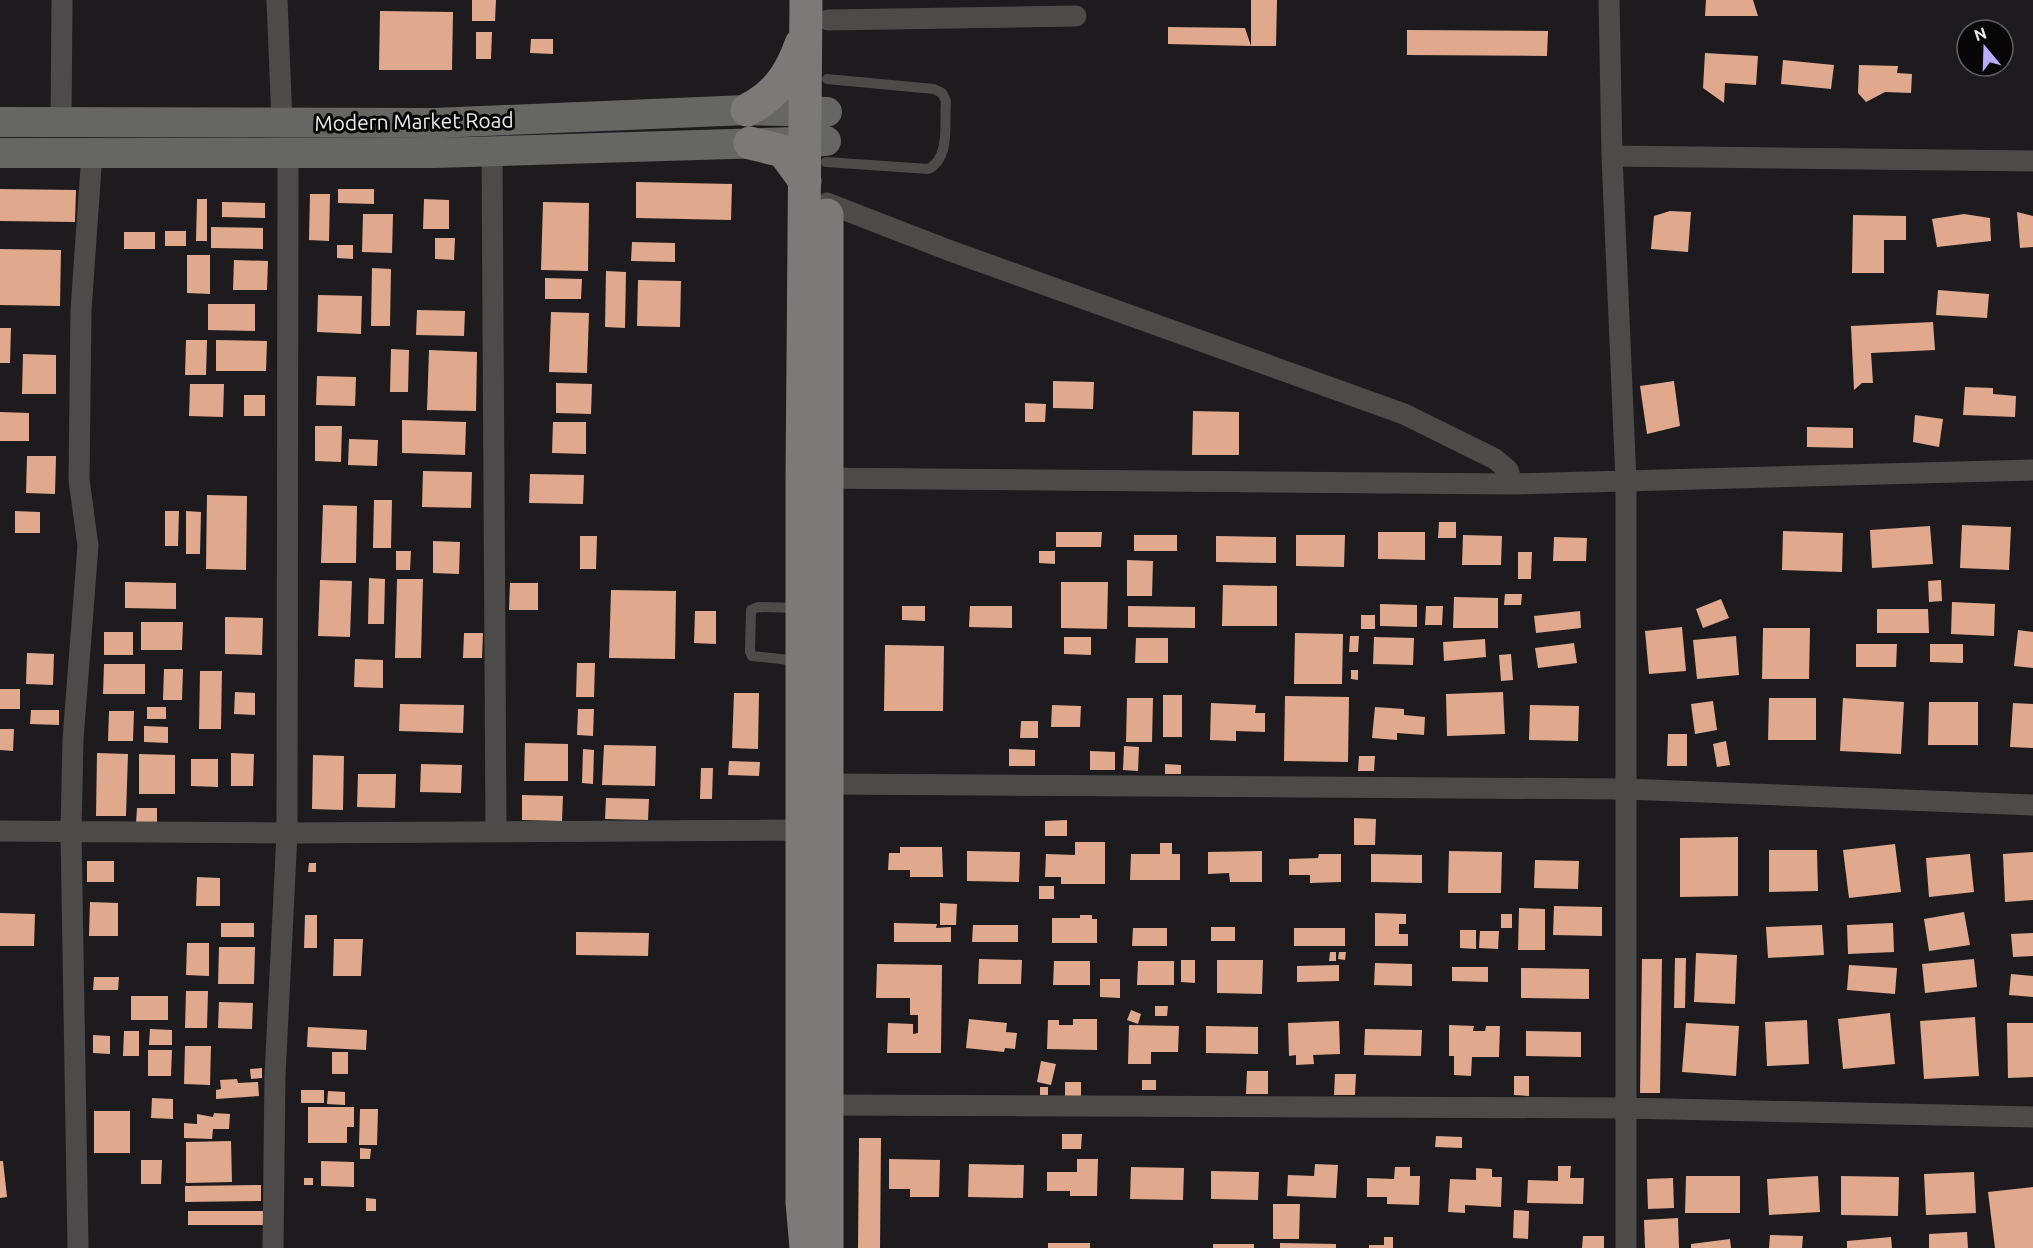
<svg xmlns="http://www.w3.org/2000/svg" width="2033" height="1248" font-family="Ubuntu,sans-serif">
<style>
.building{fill:#e0a98d}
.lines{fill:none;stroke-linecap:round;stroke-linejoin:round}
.lane{stroke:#4c4b49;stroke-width:10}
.street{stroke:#4c4b49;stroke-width:21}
.secondary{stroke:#666663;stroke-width:30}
.primary{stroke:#7b7a76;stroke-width:33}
.labels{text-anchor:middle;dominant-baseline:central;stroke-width:6;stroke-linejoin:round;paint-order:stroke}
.street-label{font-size:21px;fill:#eceaec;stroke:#080607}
</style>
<rect width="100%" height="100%" fill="#1e1b1e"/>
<path class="building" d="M472 0H496L495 21H472Z
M1251 0H1277L1276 46H1251Z
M1706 0H1753L1758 16H1705Z
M380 11 453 12 452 70H379Z
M1168 27 1245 28 1251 46 1168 44Z
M1407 30 1548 31 1547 56 1407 55Z
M476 32H492L491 59H476Z
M531 39H553V54L530 53Z
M1705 53 1758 56 1756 85 1725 83 1724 103 1703 88Z
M1783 60 1834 65 1831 89 1781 84Z
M1859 65 1898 66 1897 73 1912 74 1911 93 1885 92 1866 102 1858 93Z
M636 182 732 184 731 220 636 218Z
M0 189 76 190 75 222 0 221Z
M338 189H374V204L338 203Z
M310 194H330L329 241 309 240Z
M197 199H207V241H196Z
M424 199 449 200V229H423Z
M222 202 265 203V218L222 217Z
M543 202 589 203 588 271 541 270Z
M1670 211 1691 212 1688 252 1651 249 1654 216Z
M2017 212 2033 216V247L2020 248Z
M363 214H393L392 253 362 252Z
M1964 214 1990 218 1991 241 1937 247 1932 219Z
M1853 215 1906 216V240H1884V273H1852Z
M211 227 263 228V249L211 248Z
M165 231H186V246H165Z
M124 232H155V249H124Z
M435 238H455L454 260 435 259Z
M632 242 675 243V262L631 261Z
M337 245H353V259L337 258Z
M0 249 61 250 60 306 0 305Z
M187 255H210V294L187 293Z
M234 260 268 261 267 290H233Z
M372 268 391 269 390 326H371Z
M606 271 626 272 625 328 605 327Z
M545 278 582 279 581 299H545Z
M638 280 681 281 680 327 637 326Z
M1938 290 1989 294 1987 318 1936 315Z
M318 295 362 296 361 334 317 332Z
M208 304H255V331L208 330Z
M417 310 465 311 464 336 416 335Z
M551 312 589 313 587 373 549 372Z
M1933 322 1935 350 1871 353 1873 383H1862L1854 390 1851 326Z
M0 328H11L10 363H0Z
M186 340H207L206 375H185Z
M216 340 267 341 266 371H216Z
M391 349 409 350 408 392H390Z
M429 350 477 352 476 411 427 410Z
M23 354 56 355V394H22Z
M317 376 356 377 355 406 316 405Z
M1053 381 1094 382 1093 409 1053 408Z
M1674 381 1680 426 1647 434 1640 386Z
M556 383 592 384 591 414 556 413Z
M190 384H224L223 417 189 416Z
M1965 387 1993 388V394L2016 396 2015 417 1963 415Z
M244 395H265V416H244Z
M1025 403 1046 404 1045 422H1025Z
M1193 411 1239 412V455H1192Z
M0 412 29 413V441H0Z
M1915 415 1943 419 1939 447 1913 442Z
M402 420 466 422 465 455 402 453Z
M553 422H586V454L552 453Z
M315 426H342L341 462 315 461Z
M1807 427 1853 428V448L1807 447Z
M349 439 378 440 377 466 348 465Z
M27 456H56L55 494 26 493Z
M423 471 472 472 471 508 422 507Z
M530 474 584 475 583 504 529 503Z
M207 495 247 496 246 570 206 569Z
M374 500H392L391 548H373Z
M323 505 357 506 356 563H321Z
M15 511 40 512V533H15Z
M165 511H179L178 546H165Z
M186 511 201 512 200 554H186Z
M1439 522H1456V538H1438Z
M1962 525 2011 527 2009 570 1960 568Z
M1930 526 1933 564 1872 568 1870 530Z
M1783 531 1843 533 1842 572 1782 570Z
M1056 532H1102L1101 547H1056Z
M1378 532H1425V560L1378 559Z
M1134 535H1177V551H1134Z
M1296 535H1345L1344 567 1296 566Z
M1463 535 1502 536 1501 565H1462Z
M580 536H597L596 569H580Z
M1216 536 1276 537V563L1216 562Z
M1554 537 1587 538 1586 561H1553Z
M433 541 460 542 459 574 433 573Z
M396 551H411L410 570H396Z
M1039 551H1055V564L1039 563Z
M1518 552H1532L1531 579H1518Z
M1127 560 1153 561 1152 596H1127Z
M369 578 385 579 384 624H368Z
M397 579H423L421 658H395Z
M320 580 352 581 350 637 318 636Z
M1941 580 1942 601 1929 602 1928 581Z
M125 582 176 583V609L125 608Z
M1061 582H1108L1107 629 1061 628Z
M510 583H538V610H509Z
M1223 585 1277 586V626H1222Z
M611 590 676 591 675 659 609 658Z
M1505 594H1522L1521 605H1504Z
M1454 597 1498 598V628H1453Z
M1721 599 1729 618 1703 628 1696 609Z
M1952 602 1995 604 1994 636 1951 634Z
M1380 604 1417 605V627L1380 626Z
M902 606H925V621L902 620Z
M970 606H1012V628L969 627Z
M1128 606 1195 607V628L1128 627Z
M1426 606H1443L1442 625H1425Z
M1877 609H1928L1929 633H1877Z
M695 611H716V644L694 643Z
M1580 611 1581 628 1536 633 1534 616Z
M1361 615H1375V629H1361Z
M225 617 263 618 262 655 225 654Z
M141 622H183L182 650H141Z
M1682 627 1686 671 1649 674 1645 631Z
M1763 628H1810L1809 679H1762Z
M2018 630 2033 632V668L2014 666Z
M104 632H133V655H104Z
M464 633H483L482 658H463Z
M1295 633 1343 634 1342 684H1294Z
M1350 636H1359L1358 652H1349Z
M1736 636 1739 675 1697 679 1693 640Z
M1064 637H1091V655L1064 654Z
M1374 637 1414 638 1413 665 1373 664Z
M1136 638H1168V663H1135Z
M1485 639 1486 657 1444 661 1443 642Z
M1574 643 1577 663 1538 668 1535 648Z
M1856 644H1897L1896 667H1856Z
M1930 644H1963V663L1930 662Z
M885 645 944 646 943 711H884Z
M27 653 54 654 53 685 26 684Z
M1511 654 1513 680 1501 681 1499 655Z
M355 659 383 660V688L354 687Z
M577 663H595L594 697H576Z
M104 664H145V694H103Z
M164 669H183L182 700H163Z
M1351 670H1358V680L1351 679Z
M200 671H222L221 729H199Z
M0 689H20V709H0Z
M235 692 255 693V715L234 714Z
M1503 692 1505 734 1447 736 1446 694Z
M734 693H759L758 749 732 748Z
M1163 695H1182V737H1163Z
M1285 696 1349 697 1348 762 1284 761Z
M1127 698H1153L1152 742H1126Z
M1769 698H1816V740H1768Z
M1843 698 1904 702 1901 754 1840 751Z
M1713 701 1717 730 1695 734 1691 704Z
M1929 702H1978V745H1928Z
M1211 703 1256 705 1255 713H1265V732L1236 731V741L1210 740Z
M2013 703 2033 704V748L2010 747Z
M400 704 464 705 463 733 399 731Z
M1052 705 1081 706 1080 727H1051Z
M1530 705 1579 706 1578 741 1529 740Z
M147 707H166V719H147Z
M1375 707 1404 709V715L1425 717 1424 735 1397 733V740L1372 738Z
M578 709H594L593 736 577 735Z
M31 710H59V725L30 724Z
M109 711H134L133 741H108Z
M1021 721H1038V738H1020Z
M144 726 168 727V743L144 742Z
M0 729H14L13 751 0 750Z
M1668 734H1687V766H1667Z
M1726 741 1730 765 1717 767 1713 744Z
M525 743 568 744V781H524Z
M604 745 656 746 655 786 602 785Z
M1124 746 1139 747 1138 771 1123 770Z
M583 749 594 750 593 784 582 783Z
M1009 749 1035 750V766H1009Z
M1090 751 1115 752V770H1090Z
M97 753 128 754 126 816H96Z
M231 753 254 754 253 786H231Z
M139 754 175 755V794H139Z
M313 755 344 756 343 810 312 809Z
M1359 756H1375L1374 771H1358Z
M191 759H218V787L191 786Z
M729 761 760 762 759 776 728 775Z
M421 764 462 765 461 793 420 792Z
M1165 764 1181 765V774H1165Z
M701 768H713L712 799H700Z
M358 774H396L395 808 357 807Z
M522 795 563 796 562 821 522 820Z
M606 798 649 799 648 820 605 819Z
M137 808H157V823H136Z
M1354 818 1376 819 1375 845H1354Z
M1067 820V836H1045V821Z
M1738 837V896L1680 897V838Z
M1075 842H1105V884H1061V877H1045L1046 854 1075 855Z
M1160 843H1172V854H1180V880H1130L1131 854H1160Z
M1895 844 1901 892 1849 898 1843 850Z
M900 847H942L943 877H910V870H888L889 853H900Z
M1769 850H1817L1818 891 1769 892Z
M967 851 1020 852 1019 882 967 881Z
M1262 851V882H1230L1229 873 1208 874V852Z
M1449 851 1502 852 1501 893H1448Z
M2033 852V900L2005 902 2003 854Z
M1319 854H1341V882L1310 883V875H1289V859L1318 858Z
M1371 854 1422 855V883L1371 882Z
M1970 854 1974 892 1929 897 1926 858Z
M1535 860 1579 861 1578 889 1534 888Z
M87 861H114V882H87Z
M309 863H316V872H308Z
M197 877 220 878V906H196Z
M1039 886H1054V899H1039Z
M90 902 118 903V936H89Z
M940 903 957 904 956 925H940Z
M1554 906 1602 907V936L1553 935Z
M1519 908 1545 909V950H1518Z
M1964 912 1970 945 1929 951 1924 919Z
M0 913 35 914 34 946H0Z
M1375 913 1406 914V924H1399V934H1408V946H1375Z
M1501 914H1512V928H1501Z
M305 915H317V948H304Z
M1080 915H1092V919H1097V943H1052V918H1080Z
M221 923H254V937H221Z
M894 923 937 924 936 928 951 927V942H894Z
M1893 923 1894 952 1848 954 1847 925Z
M973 925H1018V942H972Z
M1822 925 1824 955 1768 958 1766 927Z
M1211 927H1235V941H1211Z
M1133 928H1167V946H1132Z
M1294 928H1345V946H1294Z
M1460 930H1476V949L1460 948Z
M1480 931H1499L1498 949 1479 948Z
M576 932 649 933 648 956 576 955Z
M2033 933V956L2013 957 2011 934Z
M334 939H363L361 976H333Z
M187 943H209V976L186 975Z
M219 947H255L254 984H218Z
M1330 952H1336V961H1329Z
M1339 952H1346L1345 960 1338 959Z
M1696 953 1737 955 1735 1004 1694 1002Z
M1675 958H1686L1685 1008H1674Z
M979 959 1022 960 1021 984H978Z
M1642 959H1662L1660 1093H1640Z
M1974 959 1977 987 1925 993 1922 964Z
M1181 960H1195V983L1181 982Z
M1217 960H1263L1262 994 1217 993Z
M1054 961H1090V985H1053Z
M1138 961H1174V985H1137Z
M1375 963 1412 964V986L1374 985Z
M877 964 942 965 941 1053H887L888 1023 913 1024V1034L918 1033V1015H910V998H876Z
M1339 965V981L1297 982V966Z
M1849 965 1897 968 1895 994 1847 990Z
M1452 967H1488V982L1452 981Z
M1521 968 1589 969V999L1521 998Z
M2011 974 2033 976V997L2009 995Z
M94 977H119L118 990H93Z
M1100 979H1120V998L1100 997Z
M186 991H208L207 1028H185Z
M131 996H168V1020H131Z
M219 1002 253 1003 252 1029 218 1028Z
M1155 1006H1168L1167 1016H1155Z
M1131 1010 1141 1014 1138 1024 1127 1020Z
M1890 1013 1895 1064 1843 1069 1838 1019Z
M1975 1017 1979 1076 1924 1079 1920 1021Z
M969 1019 1007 1023 1006 1032 1017 1033 1015 1049 1005 1048 1004 1052 966 1048Z
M1073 1019H1097V1050L1047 1049 1048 1020H1059V1025H1073Z
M1807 1020 1809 1064 1767 1066 1765 1022Z
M1339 1021 1340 1054 1313 1055 1314 1064 1296 1065V1055L1289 1056 1288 1023Z
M1686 1023 1739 1026 1736 1076 1682 1072Z
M2007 1023H2033V1077L2008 1078Z
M1129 1025 1179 1026 1178 1052H1151V1064H1128Z
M1449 1025 1474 1026 1473 1031H1485L1486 1026H1500L1499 1057H1472L1471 1076 1454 1075V1056H1449Z
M1206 1026 1258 1027V1054L1206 1053Z
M308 1027 367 1030 366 1050 307 1047Z
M150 1029 172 1030V1045H149Z
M1365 1029 1422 1030 1421 1056 1364 1055Z
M124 1031H139V1056H123Z
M1526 1031 1581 1032V1057L1526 1056Z
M93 1035 110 1036V1054L93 1053Z
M185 1046H211L210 1085 184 1084Z
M148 1050H172L171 1076H148Z
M332 1052H348V1074H332Z
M1041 1061 1056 1064 1051 1085 1037 1082Z
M262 1068V1078L251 1079 250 1069Z
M1247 1071H1268V1094H1246Z
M1335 1074H1356L1355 1095H1334Z
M1514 1076H1529V1096L1514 1095Z
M237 1079 238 1083 258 1082 259 1096 216 1099V1090L221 1089 220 1080Z
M1142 1080H1156V1090H1142Z
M1065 1082H1081V1096H1065Z
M1040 1087H1048V1095H1040Z
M301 1090H324V1103H301Z
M328 1091 345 1092V1105L327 1104Z
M152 1098 173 1099V1119L151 1118Z
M308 1107H354V1127H347V1143H308Z
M360 1109H378L377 1145H359Z
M94 1111H130V1153H94Z
M214 1113 230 1114 229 1129H213L212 1139 184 1138V1123L197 1124V1114L213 1117Z
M1062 1134H1082L1081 1149H1062Z
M1436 1136 1462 1137V1148L1435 1147Z
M859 1138H881L880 1248H858Z
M231 1141 232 1182 186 1183V1142Z
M360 1148 371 1149 370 1159H360Z
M889 1159 940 1160 939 1197H910V1189H889Z
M1077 1159H1098L1097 1196H1070V1191H1047V1172H1077Z
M141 1160H162L161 1184H141Z
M0 1161H3L7 1197 0 1198Z
M321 1161 354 1162V1187L321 1186Z
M969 1164 1024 1165 1023 1198 968 1197Z
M1315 1164 1338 1165 1336 1198 1287 1196 1288 1175 1314 1176Z
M1558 1166H1571L1570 1178H1584L1583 1204 1527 1203 1528 1180 1558 1181Z
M1131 1167 1184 1168 1183 1200 1130 1199Z
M1395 1167H1410V1176H1420L1419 1205 1387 1204V1197H1367V1178L1394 1179Z
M1476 1168 1492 1169V1177H1502L1501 1207 1465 1205V1213L1448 1212 1450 1179 1476 1180Z
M1211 1171 1259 1172 1258 1200 1211 1199Z
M1974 1172 1976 1213 1926 1215 1924 1174Z
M1686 1176H1740V1213H1685Z
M1818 1176 1820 1212 1769 1215 1767 1179Z
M1841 1176 1899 1177 1898 1216 1841 1215Z
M304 1178H313V1185H304Z
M1673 1178 1674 1208 1648 1209 1647 1179Z
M261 1185V1201L185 1202V1186Z
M2033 1187V1248H1995L1988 1192Z
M366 1198 376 1199V1211H366Z
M1273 1204H1300L1299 1239H1273Z
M1514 1210 1529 1211 1528 1239 1513 1238Z
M188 1211H264V1225H188Z
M1678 1218 1679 1248H1645L1644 1220Z
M1967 1232 1968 1248H1929V1234Z
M1770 1235 1803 1236 1802 1248H1769Z
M1583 1236H1604V1248H1582Z
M1384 1237H1393V1248H1369V1245H1384Z
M1891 1237 1892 1248H1847V1241Z
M1730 1239 1731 1248H1691V1244Z
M1048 1243H1090V1248H1048Z
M1280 1243 1336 1244V1248H1280Z
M1213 1244H1254V1248H1213Z"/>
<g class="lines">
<path class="lane" d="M826 162 928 169C951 158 944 123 946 101L942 93 934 89 827 79
M799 608 758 607 751 610 750 652 752 656 799 661"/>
<path class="street" d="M277 0 282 122
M1609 0 1612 156 1626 481V1248
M828 20 1076 16
M61 123 62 0
M492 151 496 830
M1612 156 2033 161
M827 203 948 250 1404 414 1495 459 1508 470 1512 484
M816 478 1512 484 2033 470
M828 784 1625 789 2033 805
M0 831 287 833 802 830
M827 1105 1625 1108 2033 1117
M78 1248 71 832 73 739 88 546 79 480 81 310 92 153
M273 1248 275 1076 287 833 288 152"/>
<path class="secondary" d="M0 122 435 123 747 110 827 112
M0 153H435L826 141"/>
<path class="primary" d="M806 0 802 477V1202L806 1248
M747 110C776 95 790 75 801 44
M750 143 783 151 805 181
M827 215V1248"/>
</g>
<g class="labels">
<g class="street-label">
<text transform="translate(414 121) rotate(-1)">Modern Market Road</text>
</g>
</g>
<g transform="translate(1985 48) rotate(341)"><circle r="28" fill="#080607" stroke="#636163" stroke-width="1.5"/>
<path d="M0-4.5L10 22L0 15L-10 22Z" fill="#b8abf7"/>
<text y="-9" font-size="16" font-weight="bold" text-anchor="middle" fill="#eceaec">N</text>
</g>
</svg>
